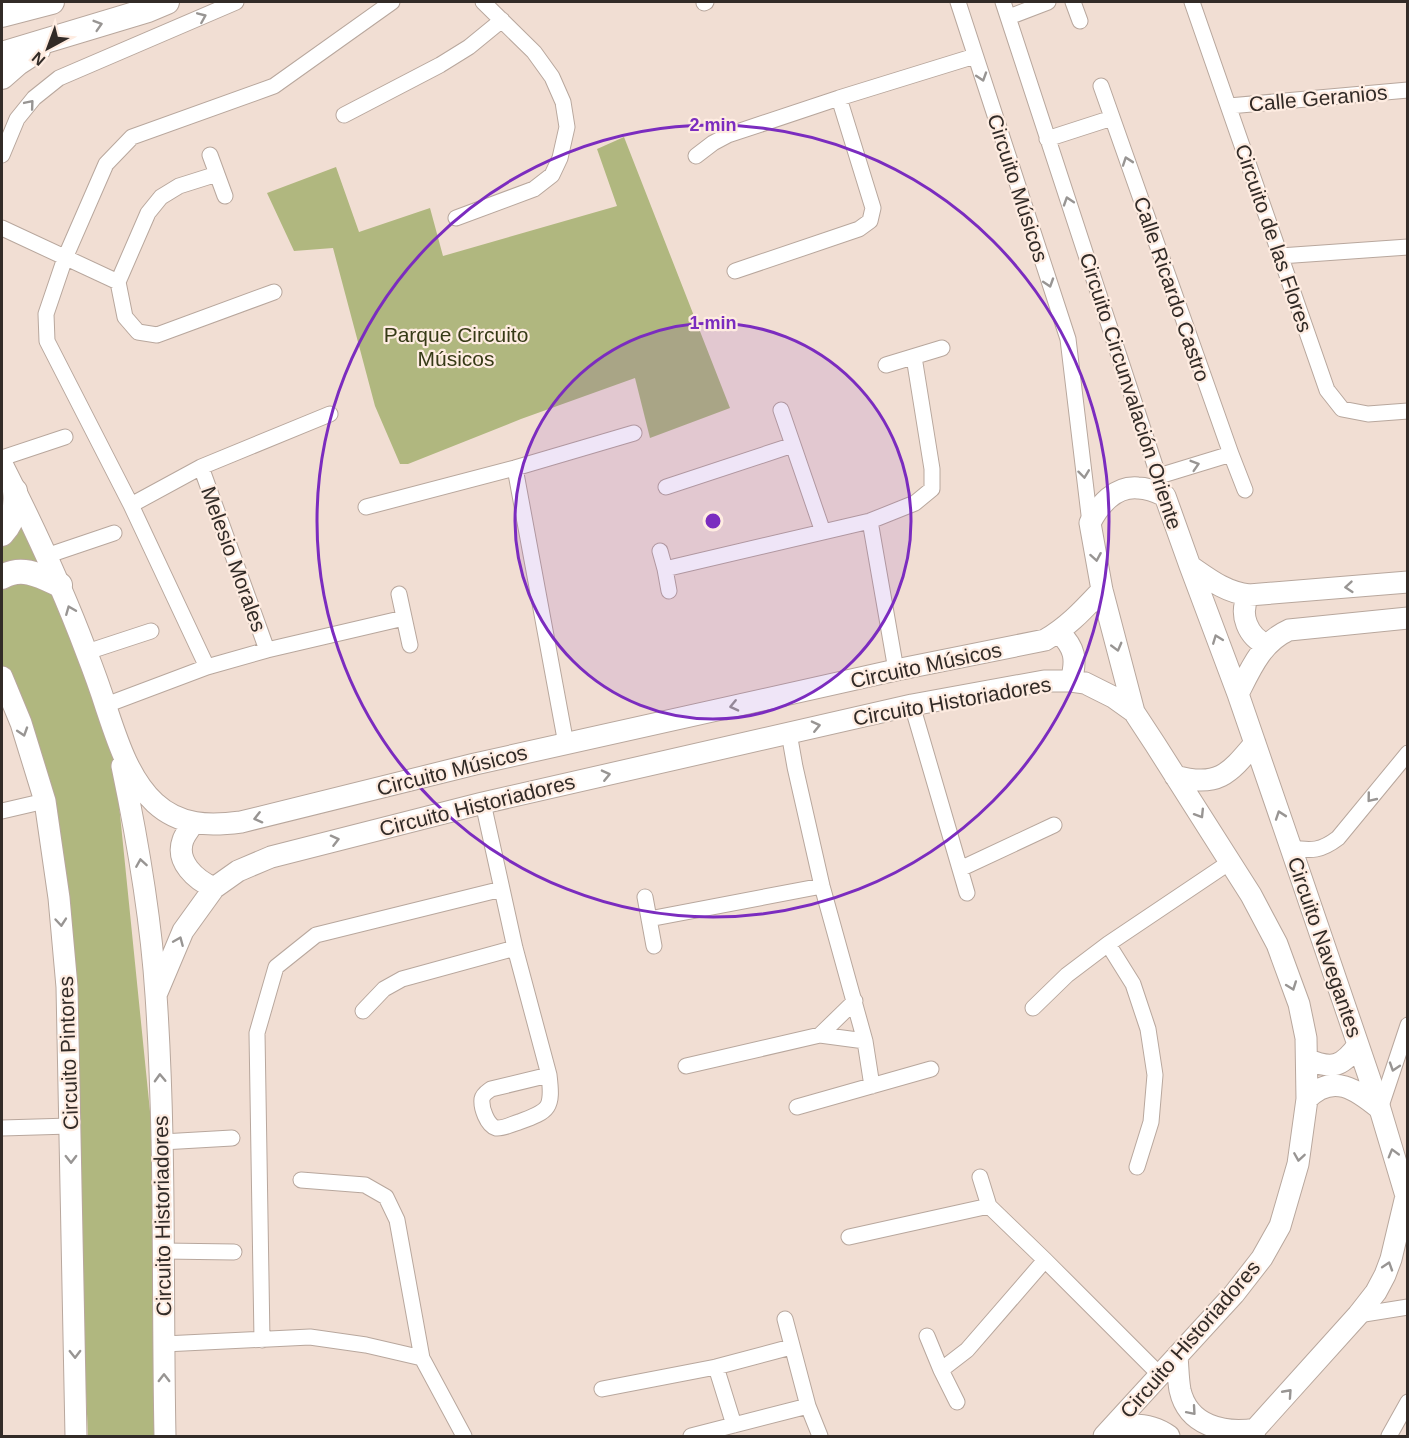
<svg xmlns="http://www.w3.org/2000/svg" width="1409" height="1438" font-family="Helvetica,sans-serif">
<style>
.green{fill:#b0b77f}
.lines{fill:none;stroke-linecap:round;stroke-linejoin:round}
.street-casing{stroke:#b8a79d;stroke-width:17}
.secondary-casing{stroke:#b8a79d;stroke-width:23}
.primary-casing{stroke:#b8a79d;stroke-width:26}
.street{stroke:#fff;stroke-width:15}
.secondary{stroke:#fff;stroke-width:21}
.primary{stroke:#fff;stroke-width:24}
.oneway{stroke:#989593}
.ring{fill:none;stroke:#7b2cbf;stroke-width:3}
.labels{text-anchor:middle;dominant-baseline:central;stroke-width:4.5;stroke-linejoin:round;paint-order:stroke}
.street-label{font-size:21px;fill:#322b27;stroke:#feece1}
.park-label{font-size:21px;fill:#363a16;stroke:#feece1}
.centre{fill:#7b2cbf;stroke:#feece1;stroke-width:3}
.ring-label{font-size:18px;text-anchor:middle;font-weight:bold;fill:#7b2cbf;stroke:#feece1;stroke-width:4.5;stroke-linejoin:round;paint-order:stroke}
</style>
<rect width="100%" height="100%" fill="#f1ded3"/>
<path class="green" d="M624 137 730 408 650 438 635 378 521 419 408 464H400L375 406 333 248 294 251 267 193 336 167 359 232 430 208 443 256 617 206 597 149Z
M2 473 37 542 114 755 153 1141 159 1436H88L68 989 27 722 2 665Z"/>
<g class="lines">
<defs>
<path id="street" d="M958 2 1068 339 1090 523
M1003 2 1165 496
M1073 2 1080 21
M1192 2 1327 390 1342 409 1368 414 1408 411
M704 3 706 2
M1009 17 1048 2
M1101 86 1231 454 1245 490
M1229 106 1408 90
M344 115 440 65 469 47 502 20
M1047 139 1112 118
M2 155 17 119 34 98 59 78 236 2
M210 155 225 196
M696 156 713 143 728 135 839 98 975 56
M217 174 179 186 161 197 148 213 118 282 125 317 138 332 157 335 274 292
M456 218 534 189 552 175 560 158 567 127 563 102 552 77 534 52 483 2
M2 228 118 282
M1280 256 1408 247
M735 271 859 229 870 221 873 208 839 98
M886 365 942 348
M781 410 823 532
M2 458 65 437
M201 467 267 650
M515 468 566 744
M1159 476 1231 454
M666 487 793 445
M131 505 201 467 330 414
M366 507 515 468 634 433
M870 521 896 670
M660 551 665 569 669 591
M46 556 114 533
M665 569 870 521 915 503 932 489V469L914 357
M399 594 410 645
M87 652 151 631
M207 667 131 505 47 341 46 314 65 258 106 164 132 137 274 86 392 2
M106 705 207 667 267 650 404 618
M912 705 967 893
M789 733 795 767 822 886 865 1041 872 1086
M483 803 515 948 549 1075C553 1108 550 1111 519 1122 512 1124 503 1129 496 1128 487 1125 481 1108 482 1099 483 1094 487 1092 491 1089L549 1075
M2 811 45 801
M1291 848C1312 851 1321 851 1338 838L1408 753
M960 869 1054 825
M645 897 654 946
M649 919 822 886
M1108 944 1133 984 1148 1029 1155 1075 1151 1122 1137 1167
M1033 1008 1067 975 1108 944 1230 862
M363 1011 384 989 402 979 515 948
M820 1035 855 1001
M686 1066 820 1035 865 1041
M797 1107 931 1069
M1380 1109 1408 1025
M2 1128 70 1126
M162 1142 232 1138
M980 1177 989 1206 1045 1260 1160 1375
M301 1180 365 1185 386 1197 397 1220 422 1358 464 1436
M849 1237 989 1206
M164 1251 234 1252
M1358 1315 1408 1307
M785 1319 808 1406 820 1436
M927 1336 941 1370 957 1402
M262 1340 257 1033 276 967 316 935 502 889
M164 1344 310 1337 366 1345 422 1358
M716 1367 734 1425
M941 1370 967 1350 1045 1260
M602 1389 716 1367 791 1347
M691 1436 808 1406
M1389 1436 1408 1402"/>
<path id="secondary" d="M2 464C33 525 62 587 86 651 93 669 100 688 106 707 117 740 129 779 155 803 180 826 209 826 241 822L475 764 896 670 1045 640C1068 627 1084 609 1102 590
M1190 566C1209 579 1225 592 1249 595L1408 582
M1249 595C1238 614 1248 637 1267 645
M1059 632C1075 648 1077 659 1071 681
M2 677 21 723 45 801 59 898 67 987 76 1436
M1238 694C1251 668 1262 642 1289 630L1408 618
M1134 712 1102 590 1090 523C1099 505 1115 486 1138 488 1147 488 1157 492 1165 496L1190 566 1238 694 1291 848 1380 1109 1406 1196 1391 1259 1385 1275 1376 1292 1358 1315 1249 1436
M122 766C138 842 151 918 156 995 166 1142 162 1289 165 1436
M1175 776C1218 788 1229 774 1255 743
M193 823C190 829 185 834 183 840 175 862 196 880 214 888
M156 995 183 931 214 888 238 871 271 857 483 803 912 705 1044 681H1071L1085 683 1113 697 1134 712 1155 744 1251 895 1277 944 1299 1004 1306 1038 1307 1099 1298 1164 1280 1226 1262 1258 1234 1294 1104 1436
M1307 1059C1332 1070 1342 1067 1358 1045
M1307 1099C1333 1072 1357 1090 1380 1109
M1177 1356C1178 1367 1178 1379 1180 1390 1188 1426 1224 1434 1256 1429
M1114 1427C1134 1423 1152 1424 1169 1436"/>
<path id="primary" d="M2 15 52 2
M2 54 148 10 167 2
M2 77 18 63 38 50
M2 534C13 522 17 508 15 491
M2 577C22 565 41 576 60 585"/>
</defs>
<use href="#street" class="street-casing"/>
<use href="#secondary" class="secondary-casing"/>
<use href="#primary" class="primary-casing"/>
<use href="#street" class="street"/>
<use href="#secondary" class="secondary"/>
<use href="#primary" class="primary"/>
</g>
<defs><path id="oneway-chevron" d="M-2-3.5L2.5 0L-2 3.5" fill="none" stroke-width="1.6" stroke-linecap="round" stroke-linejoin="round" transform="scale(1.5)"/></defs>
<g class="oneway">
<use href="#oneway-chevron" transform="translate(202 17) rotate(-23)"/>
<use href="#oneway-chevron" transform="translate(98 25) rotate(-17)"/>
<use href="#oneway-chevron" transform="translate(982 77) rotate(72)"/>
<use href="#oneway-chevron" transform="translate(30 104) rotate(-50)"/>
<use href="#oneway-chevron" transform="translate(1127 161) rotate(-109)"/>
<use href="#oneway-chevron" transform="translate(1068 201) rotate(-108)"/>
<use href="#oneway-chevron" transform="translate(1049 283) rotate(72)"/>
<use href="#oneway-chevron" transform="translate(1195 465) rotate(-17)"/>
<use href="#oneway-chevron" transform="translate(1084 474) rotate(83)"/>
<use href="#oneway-chevron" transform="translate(1096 557) rotate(80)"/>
<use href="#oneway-chevron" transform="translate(1349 587) rotate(175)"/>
<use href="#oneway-chevron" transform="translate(70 610) rotate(-112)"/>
<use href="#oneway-chevron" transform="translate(1217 639) rotate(-111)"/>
<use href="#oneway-chevron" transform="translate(1117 647) rotate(75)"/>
<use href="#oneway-chevron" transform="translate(734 706) rotate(167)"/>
<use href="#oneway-chevron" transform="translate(816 726) rotate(-13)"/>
<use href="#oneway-chevron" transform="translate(23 732) rotate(72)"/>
<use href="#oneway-chevron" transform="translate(606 775) rotate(-13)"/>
<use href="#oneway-chevron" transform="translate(1371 798) rotate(129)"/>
<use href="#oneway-chevron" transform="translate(1200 814) rotate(58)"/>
<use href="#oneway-chevron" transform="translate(1280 815) rotate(-109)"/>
<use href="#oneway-chevron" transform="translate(258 818) rotate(166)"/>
<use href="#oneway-chevron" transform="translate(335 840) rotate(-14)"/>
<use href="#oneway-chevron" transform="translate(141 863) rotate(-99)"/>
<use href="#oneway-chevron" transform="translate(61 922) rotate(85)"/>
<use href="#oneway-chevron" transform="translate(179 941) rotate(-67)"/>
<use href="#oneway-chevron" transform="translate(1292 986) rotate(70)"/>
<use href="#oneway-chevron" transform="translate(1394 1067) rotate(108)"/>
<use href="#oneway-chevron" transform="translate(160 1078) rotate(-92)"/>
<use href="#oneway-chevron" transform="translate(1393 1153) rotate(-106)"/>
<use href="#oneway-chevron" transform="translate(1299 1157) rotate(99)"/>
<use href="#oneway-chevron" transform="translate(71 1159) rotate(89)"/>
<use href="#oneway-chevron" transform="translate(1388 1266) rotate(-72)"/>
<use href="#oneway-chevron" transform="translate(75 1354) rotate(89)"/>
<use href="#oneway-chevron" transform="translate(164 1378) rotate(-90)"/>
<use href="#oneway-chevron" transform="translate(1288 1393) rotate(-48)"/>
<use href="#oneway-chevron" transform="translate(1192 1411) rotate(49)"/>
</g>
<circle cx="713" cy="521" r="198" fill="#7b2cbf" fill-opacity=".12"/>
<g class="ring">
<circle cx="713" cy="521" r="198"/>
<circle cx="713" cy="521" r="396"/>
</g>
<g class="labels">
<g class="street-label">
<text transform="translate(1318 98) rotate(-5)">Calle Geranios</text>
<text transform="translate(1018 188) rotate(72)">Circuito Músicos</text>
<text transform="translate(1274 238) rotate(71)">Circuito de las Flores</text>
<text transform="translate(1172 289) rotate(71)">Calle Ricardo Castro</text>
<text transform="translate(1131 391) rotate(72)">Circuito Circunvalación Oriente</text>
<text transform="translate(234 559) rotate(70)">Melesio Morales</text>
<text transform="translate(926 665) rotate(-12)">Circuito Músicos</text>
<text transform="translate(952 701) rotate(-10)">Circuito Historiadores</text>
<text transform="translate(452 770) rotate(-14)">Circuito Músicos</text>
<text transform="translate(477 805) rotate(-14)">Circuito Historiadores</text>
<text transform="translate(1325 947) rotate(71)">Circuito Navegantes</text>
<text transform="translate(68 1053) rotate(-92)">Circuito Pintores</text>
<text transform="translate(162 1216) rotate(-91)">Circuito Historiadores</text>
<text transform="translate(1190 1339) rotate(-49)">Circuito Historiadores</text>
</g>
<g class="park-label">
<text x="456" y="334">Parque Circuito<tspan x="456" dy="24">Músicos</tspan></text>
</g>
</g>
<circle cx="713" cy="521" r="9" class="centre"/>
<g class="ring-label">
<text x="713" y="131">2 min</text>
<text x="713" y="329">1 min</text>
</g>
<rect width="1409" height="1438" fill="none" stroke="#322b27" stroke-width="6"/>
<g transform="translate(48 48) rotate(221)" stroke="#feece1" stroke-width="4.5" paint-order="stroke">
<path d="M0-4.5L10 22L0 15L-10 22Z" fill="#322b27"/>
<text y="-9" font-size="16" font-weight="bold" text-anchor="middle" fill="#322b27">N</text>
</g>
</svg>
